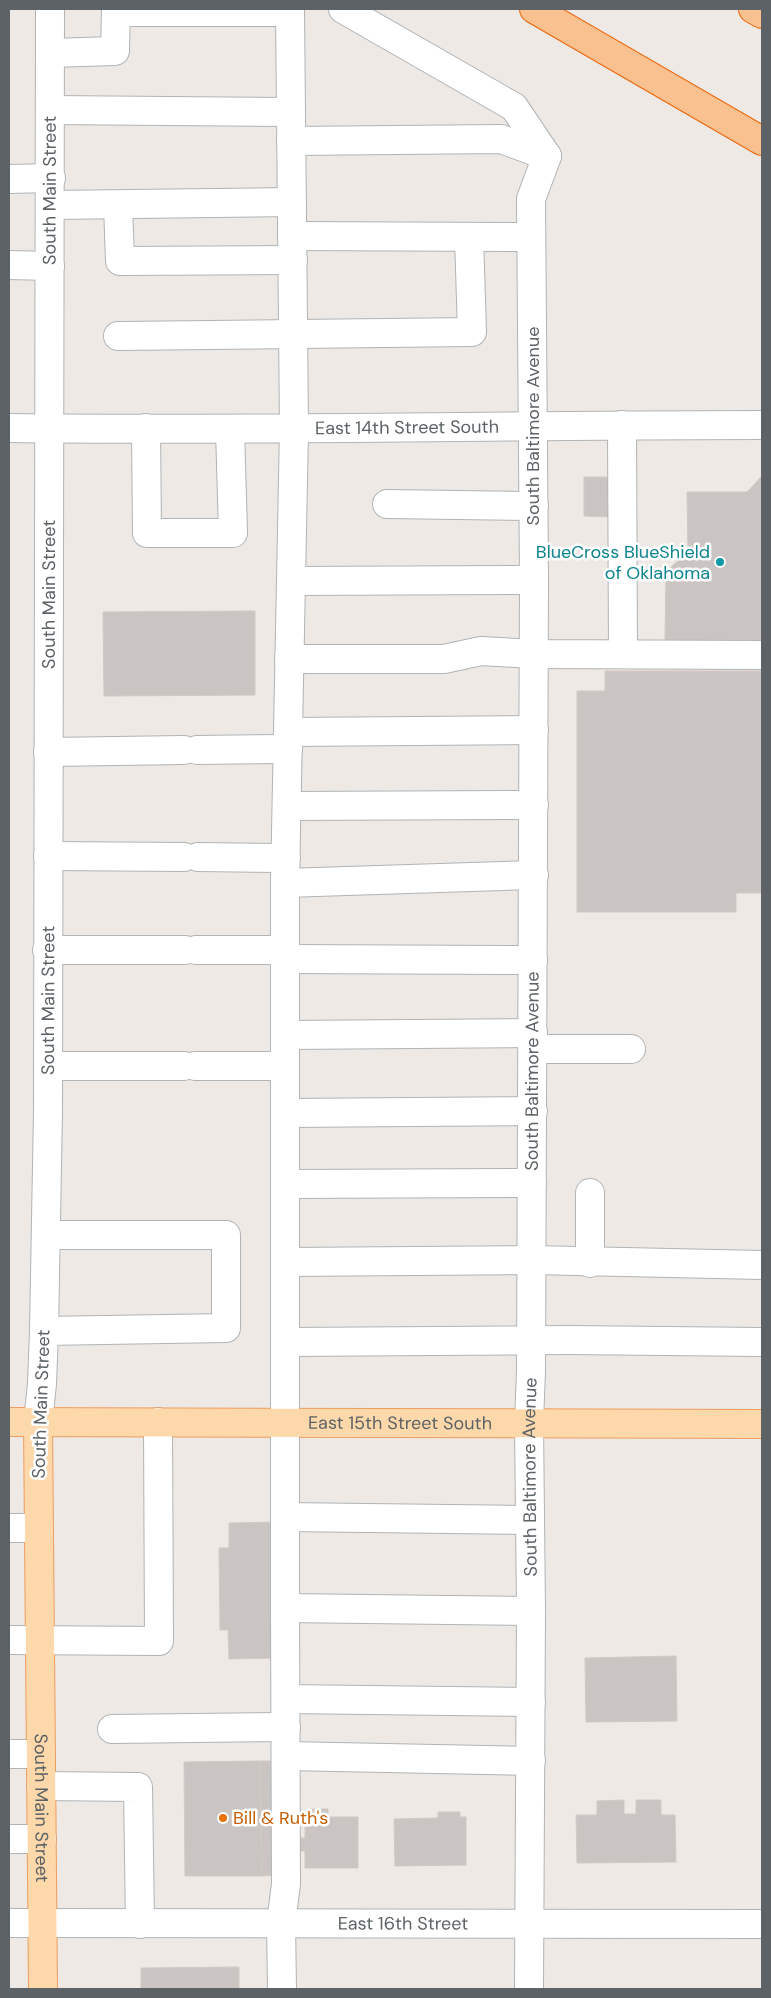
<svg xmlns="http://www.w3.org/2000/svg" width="771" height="1998" font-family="'DM Sans',sans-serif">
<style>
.building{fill:#cac4c2;stroke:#d3c9c3}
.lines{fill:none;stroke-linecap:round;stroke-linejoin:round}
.minor-casing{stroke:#b0b4b7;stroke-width:30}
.major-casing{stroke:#ee9d5e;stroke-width:30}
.highway-casing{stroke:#ed6306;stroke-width:30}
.minor{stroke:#fff;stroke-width:28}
.major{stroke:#fdd8ab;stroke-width:28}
.highway{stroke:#fac190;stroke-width:28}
.culture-dot{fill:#0f9aa8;stroke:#fff;stroke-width:2}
.food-dot{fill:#e8710a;stroke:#fff;stroke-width:2}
.labels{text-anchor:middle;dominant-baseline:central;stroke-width:5;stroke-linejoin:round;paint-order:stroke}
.street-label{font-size:18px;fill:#5c6265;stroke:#fff}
.culture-label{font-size:18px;fill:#0d838f;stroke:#fff;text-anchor:end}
.food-label{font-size:18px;fill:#c56008;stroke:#fff;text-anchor:start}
</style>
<rect width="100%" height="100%" fill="#eee9e4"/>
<path class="building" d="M762 476V640H665L666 572 688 551 687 492H747Z
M584 477H611L610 517 584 516Z
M255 611V695L104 696 103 612Z
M605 671H762V893H736V912H577V691H605Z
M278 1522 279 1658 229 1659 228 1630H220L219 1548H229V1523Z
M676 1656 677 1721 586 1722 585 1658Z
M260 1761H280V1809L261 1810Z
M260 1761 262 1876H185L184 1762Z
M624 1800V1814H636V1800H661V1815H675L676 1862 577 1863 576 1815H597V1801Z
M311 1809H328V1817H358V1868H305V1851H300V1838H305V1817H311Z
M438 1812H460V1817H466V1865L395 1866 394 1819 438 1818Z
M261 1826H280V1875L262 1876Z
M239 1967V1989H141V1968Z"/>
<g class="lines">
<defs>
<g id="minor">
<path d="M343 9 514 107 547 156"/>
<path d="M116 12H290"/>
<path d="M50 53 115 51 116 9"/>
<path d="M50 110 291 112"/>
<path d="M291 141 501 139 547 156"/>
<path d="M9 179 51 178"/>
<path d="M51 205 292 202"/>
<path d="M118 205 120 261 293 260"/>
<path d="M292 236 531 237"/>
<path d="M9 265 50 266"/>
<path d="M118 336 472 332 469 237"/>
<path d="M622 425 623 654"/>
<path id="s1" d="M9 428C260 431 511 425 762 425"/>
<path d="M146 428 147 533H233L230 429"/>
<path d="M387 504 534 506"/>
<path d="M291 581 534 580"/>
<path d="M289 659H444L481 651 534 654 762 655"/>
<path d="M288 732 534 730"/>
<path d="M197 750 288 749"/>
<path d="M48 752 184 750"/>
<path d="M287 806 534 805"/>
<path d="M48 856 184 857"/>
<path d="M198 857 286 858"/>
<path d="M285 883 534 875"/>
<path d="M47 950H185"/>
<path d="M196 950H285"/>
<path d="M285 959 533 960"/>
<path d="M285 1035 533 1033"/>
<path d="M533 1049H631"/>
<path d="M48 1066H184"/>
<path d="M195 1066H285"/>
<path d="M286 1113 533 1111"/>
<path d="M286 1184 532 1183"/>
<path d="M590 1193V1263"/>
<path d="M286 1262 532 1260 762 1265"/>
<path d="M44 1331 226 1328V1235H47"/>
<path d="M286 1342 568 1340 762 1342"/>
<path id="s2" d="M38 1422 42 1384 44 1331 48 1111 50 9"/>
<path d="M285 1517 530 1520"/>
<path d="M9 1528H38"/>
<path d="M285 1608 531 1611"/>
<path d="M9 1640 159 1641 158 1422"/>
<path d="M286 1699 531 1702"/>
<path d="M112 1729 286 1727"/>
<path d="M9 1754H41"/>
<path d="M286 1756 531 1761"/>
<path d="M41 1786 138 1787 140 1924"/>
<path d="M9 1839H42"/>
<path id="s3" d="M9 1923 762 1924"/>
<path d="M282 1989 281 1923 286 1884 285 1608V883L294 429 290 9"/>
<path id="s4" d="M529 1989 531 1611 529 1422 531 1371 534 580 531 199 547 156"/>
</g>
<g id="major">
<path id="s5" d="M9 1422 762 1424"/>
<path id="s6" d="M38 1422 43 1989"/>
</g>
<path id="highway" d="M534 9 762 141
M753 9 762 14"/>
</defs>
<use href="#minor" class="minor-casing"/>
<use href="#major" class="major-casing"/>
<use href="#highway" class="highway-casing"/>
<use href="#minor" class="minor"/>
<use href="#major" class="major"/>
<use href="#highway" class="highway"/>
</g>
<circle class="culture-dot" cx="720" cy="562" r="5"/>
<circle class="food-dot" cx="223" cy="1818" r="5"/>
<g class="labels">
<g class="street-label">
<text stroke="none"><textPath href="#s2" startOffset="1232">South Main Street</textPath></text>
<text transform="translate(533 426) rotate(-90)">South Baltimore Avenue</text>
<text stroke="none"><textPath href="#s1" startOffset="398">East 14th Street South</textPath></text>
<text stroke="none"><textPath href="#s2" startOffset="828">South Main Street</textPath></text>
<text stroke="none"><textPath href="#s2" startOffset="422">South Main Street</textPath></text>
<text stroke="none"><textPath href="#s4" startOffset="918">South Baltimore Avenue</textPath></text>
<text transform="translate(41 1404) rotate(-88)">South Main Street</text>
<text stroke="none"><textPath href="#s5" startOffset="391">East 15th Street South</textPath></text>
<text stroke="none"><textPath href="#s4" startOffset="512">South Baltimore Avenue</textPath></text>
<text stroke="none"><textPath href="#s6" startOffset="386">South Main Street</textPath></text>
<text stroke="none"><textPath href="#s3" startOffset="394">East 16th Street</textPath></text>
</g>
<g class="culture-label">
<text x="710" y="552">BlueCross BlueShield<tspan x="710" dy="21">of Oklahoma</tspan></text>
</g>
<g class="food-label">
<text x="233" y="1818">Bill &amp; Ruth's</text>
</g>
</g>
<rect width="771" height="1998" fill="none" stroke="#5c6265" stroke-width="20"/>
</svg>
